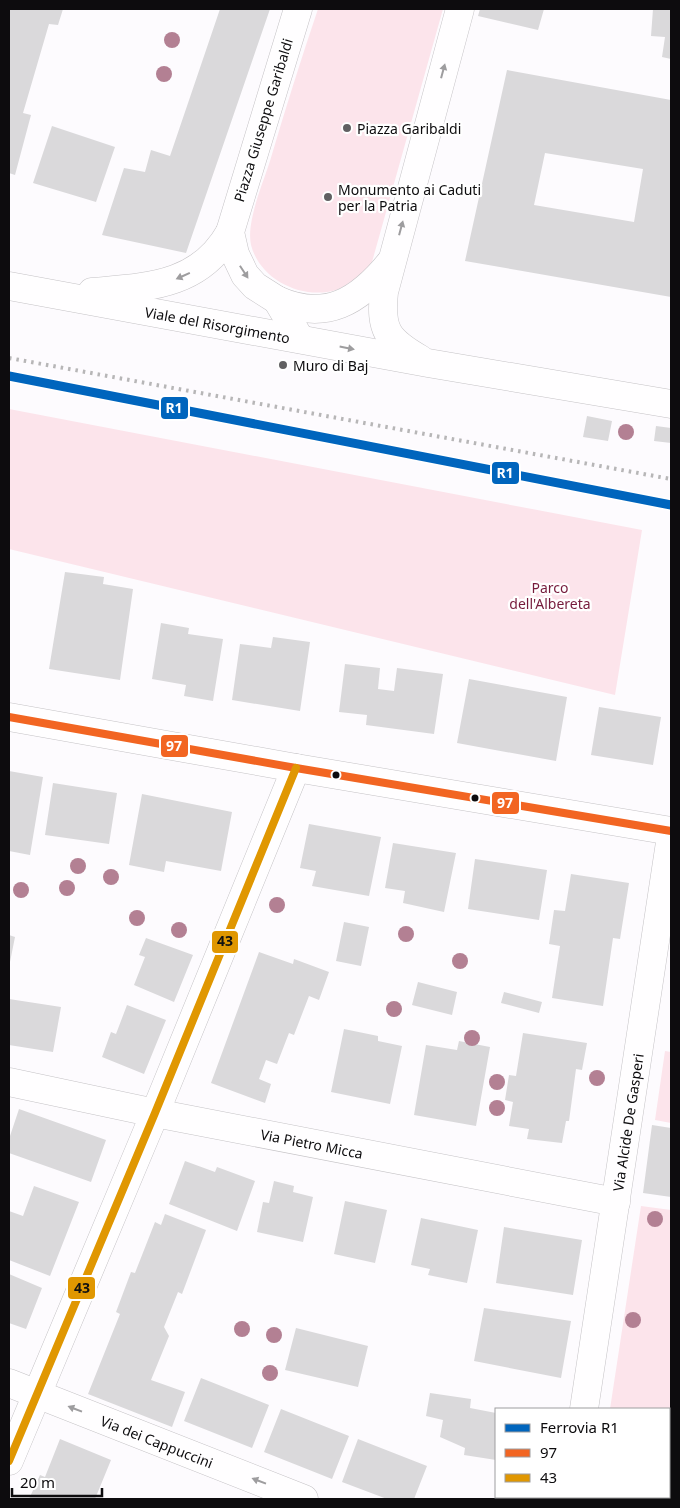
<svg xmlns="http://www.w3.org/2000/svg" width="680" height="1508" font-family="'Noto Sans',sans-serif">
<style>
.green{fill:#fce4eb}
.building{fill:#dad9db;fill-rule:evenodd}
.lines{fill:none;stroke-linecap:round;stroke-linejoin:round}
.minor-casing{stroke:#c5c3c6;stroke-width:29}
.minor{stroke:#fffeff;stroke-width:28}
.rail{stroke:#b7b6b7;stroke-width:4;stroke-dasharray:2.5 5;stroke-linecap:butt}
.bus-1-casing{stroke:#fff;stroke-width:11}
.bus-2-casing{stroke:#fff;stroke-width:11}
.bus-1{stroke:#f26522;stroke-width:8}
.bus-2{stroke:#e09701;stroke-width:8}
.rail-1-casing{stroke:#fff;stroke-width:12}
.rail-1{stroke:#0065bd;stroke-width:9}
.tree{fill:#b38093}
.oneway{fill:#9e9d9f}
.poi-dot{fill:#616062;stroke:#fff;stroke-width:2}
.bus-dot{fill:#0d0c0e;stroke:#fff;stroke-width:2}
.labels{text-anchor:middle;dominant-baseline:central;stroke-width:4.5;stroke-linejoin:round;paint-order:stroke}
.street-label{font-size:14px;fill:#0d0c0e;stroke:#fff}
.poi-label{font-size:14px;fill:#0d0c0e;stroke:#fff;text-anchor:start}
.park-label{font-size:14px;fill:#761b3c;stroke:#fff}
.line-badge{stroke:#fff;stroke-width:2}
.badge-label{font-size:14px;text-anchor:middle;font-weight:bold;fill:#fff}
.pale-badge-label{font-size:14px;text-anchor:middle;font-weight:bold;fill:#111}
</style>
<rect width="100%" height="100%" fill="#fdfbfe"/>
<path class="green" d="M318 9H443L372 262C363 273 350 285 336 290 302 300 260 280 251 245 246 222 263 183 270 161 285 110 301 59 318 9Z
M9 409 642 530 615 695 9 549Z
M665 1051 671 1052V1123L655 1120Z
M641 1206 671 1210V1474L669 1473V1409H610Z"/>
<path class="building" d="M9 9H63L58 25 49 24 23 113 31 115 15 175 9 173Z
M220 9H270L186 253 102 235 124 168 145 172 151 150 170 156Z
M480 9H544L538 30 478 16Z
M653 9H671V59L662 57 665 37 651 36Z
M507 70 671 100V297L465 261ZM545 153 643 169 634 222 534 205Z
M52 126 115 147 96 202 33 183Z
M587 416 612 421 608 441 583 437Z
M656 426 671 428V443L654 441Z
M65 572 104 577 103 584 133 589 120 680 49 669Z
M161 623 189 628 188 634 223 639 213 701 184 696 186 685 152 679Z
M273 637 310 642 300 711 232 700 240 644 271 648Z
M345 664 380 668 378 689 394 691 397 668 443 674 434 734 366 725 367 715 339 712Z
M469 679 567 697 556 761 457 743Z
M599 707 661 717 653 765 591 755Z
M9 771 43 777 30 855 9 851Z
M53 783 117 793 109 844 45 835Z
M142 794 232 812 221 871 166 861 164 872 129 865Z
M309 824 381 837 369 896 312 886 316 871 300 868Z
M393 843 456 853 444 912 403 903 405 891 385 888Z
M475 859 547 870 539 920 468 909Z
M571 874 629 883 620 939 613 938 603 1006 552 998 560 946 549 944 554 910 565 911Z
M344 922 369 927 361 966 336 961Z
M9 935 15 937 10 962H9Z
M146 938 193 955 174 1002 134 985 145 957 139 955Z
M259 952 293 964 294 959 329 972 319 1000 309 996 294 1035 289 1033 277 1064 266 1060 259 1079 271 1084 265 1103 211 1083Z
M418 982 457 992 452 1015 412 1005Z
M504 992 542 1002 539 1013 501 1003Z
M9 999 61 1007 53 1052 9 1045Z
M127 1005 166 1020 144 1074 102 1057 111 1032 116 1034Z
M344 1029 378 1036V1041L402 1046 390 1104 331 1092Z
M523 1033 587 1043 582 1070 576 1069 569 1121H566L562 1143 527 1139 529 1129 509 1126 513 1102 505 1100 509 1075 516 1076Z
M459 1041 490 1047 476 1126 414 1115 426 1045 457 1050Z
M19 1109 106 1140 91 1182 9 1153V1139Z
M652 1125 671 1128V1197L643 1193Z
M185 1161 215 1172 217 1167 255 1181 237 1231 169 1204Z
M274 1181 294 1186 293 1192 313 1197 303 1242 257 1232 263 1202 269 1203Z
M34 1186 79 1202 50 1276 9 1260V1211L23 1216Z
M345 1201 387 1210 375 1263 334 1254Z
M165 1214 206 1230 182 1294 178 1292 164 1327 169 1336 151 1380 185 1392 172 1427 88 1394 120 1314 116 1312 131 1272 135 1273 155 1222 161 1225Z
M421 1218 478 1230 467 1283 428 1275 430 1269 411 1265Z
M504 1227 582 1240 573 1295 496 1283Z
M9 1274 42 1288 26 1329 9 1323Z
M484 1308 571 1321 561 1378 474 1361Z
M296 1328 368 1346 358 1387 285 1370Z
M201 1378 269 1405 252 1448 184 1421Z
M430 1393 471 1399 470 1408 496 1413V1460L464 1455 465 1448 440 1437 443 1420 426 1416Z
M281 1409 349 1436 332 1479 264 1452Z
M60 1439 111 1460 95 1499H29L40 1475 45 1477Z
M358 1439 427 1466 414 1499H387L342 1482Z
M669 1489H671V1499H604L605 1497H669Z"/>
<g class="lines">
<defs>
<g id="minor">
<path d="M298 9 230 232 235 254 245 275 255 286 277 300 300 339"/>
<path id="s1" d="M9 286 428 363 671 404"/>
<path d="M92 292C148 287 200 286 230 232"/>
<path d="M277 300C326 322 359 301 390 263"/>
<path d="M420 359C387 340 380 330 384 292L460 9"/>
<path d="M9 717 296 768 671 831"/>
<path id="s2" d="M9 1082 155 1113 616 1202"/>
<path id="s3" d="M9 1383 304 1499"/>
<path id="s4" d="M584 1409 671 836"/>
<path d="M9 1461 155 1113 296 768"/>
<path d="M570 1499 571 1497"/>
</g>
</defs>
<use href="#minor" class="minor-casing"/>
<use href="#minor" class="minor"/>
<path class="rail" d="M9 358 671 479"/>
<defs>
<path id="bus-1" d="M9 717 296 768 671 831"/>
<path id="bus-2" d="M9 1461 155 1113 296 768"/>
</defs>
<use href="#bus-1" class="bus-1-casing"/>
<use href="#bus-2" class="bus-2-casing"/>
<use href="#bus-1" class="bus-1"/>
<use href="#bus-2" class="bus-2"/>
<defs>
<path id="rail-1" d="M9 376 671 505"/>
</defs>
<use href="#rail-1" class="rail-1-casing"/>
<use href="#rail-1" class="rail-1"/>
</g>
<g class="tree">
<circle cx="172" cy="40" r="8"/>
<circle cx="164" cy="74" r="8"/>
<circle cx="626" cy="432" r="8"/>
<circle cx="78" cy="866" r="8"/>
<circle cx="111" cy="877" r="8"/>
<circle cx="67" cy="888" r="8"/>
<circle cx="21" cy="890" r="8"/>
<circle cx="277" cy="905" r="8"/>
<circle cx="137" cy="918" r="8"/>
<circle cx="179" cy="930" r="8"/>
<circle cx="406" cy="934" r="8"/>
<circle cx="460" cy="961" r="8"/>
<circle cx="394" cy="1009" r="8"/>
<circle cx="472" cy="1038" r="8"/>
<circle cx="597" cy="1078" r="8"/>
<circle cx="497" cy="1082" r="8"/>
<circle cx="497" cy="1108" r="8"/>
<circle cx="655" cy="1219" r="8"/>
<circle cx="633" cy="1320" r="8"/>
<circle cx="242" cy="1329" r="8"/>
<circle cx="274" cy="1335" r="8"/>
<circle cx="270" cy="1373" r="8"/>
</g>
<defs><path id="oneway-solid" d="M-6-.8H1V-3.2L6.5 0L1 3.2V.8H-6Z" transform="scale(1.25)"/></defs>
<g class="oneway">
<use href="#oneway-solid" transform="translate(443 71) rotate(-75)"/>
<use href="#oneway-solid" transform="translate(401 228) rotate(-75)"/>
<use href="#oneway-solid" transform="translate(244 272) rotate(57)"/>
<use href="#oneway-solid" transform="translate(183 276) rotate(156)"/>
<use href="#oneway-solid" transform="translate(347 348) rotate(11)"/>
<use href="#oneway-solid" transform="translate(75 1409) rotate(-159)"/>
<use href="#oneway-solid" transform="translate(259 1481) rotate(-159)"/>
</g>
<g class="poi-dot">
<circle cx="347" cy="128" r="5"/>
<circle cx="328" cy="197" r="5"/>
<circle cx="283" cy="365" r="5"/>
</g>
<g class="bus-dot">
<circle cx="336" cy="775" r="4.5"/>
<circle cx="475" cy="798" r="4.5"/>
</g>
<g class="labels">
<g class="street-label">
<text transform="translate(263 120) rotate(-73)">Piazza Giuseppe Garibaldi</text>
<text stroke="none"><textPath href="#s1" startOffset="212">Viale del Risorgimento</textPath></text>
<text stroke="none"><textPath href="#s4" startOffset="290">Via Alcide De Gasperi</textPath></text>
<text stroke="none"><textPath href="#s2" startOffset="309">Via Pietro Micca</textPath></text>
<text stroke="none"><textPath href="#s3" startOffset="159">Via dei Cappuccini</textPath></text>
</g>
<g class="poi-label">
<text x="357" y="128">Piazza Garibaldi</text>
<text x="338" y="189">Monumento ai Caduti<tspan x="338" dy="16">per la Patria</tspan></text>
<text x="293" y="365">Muro di Baj</text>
</g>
<g class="park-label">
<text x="550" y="587">Parco<tspan x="550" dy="16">dell'Albereta</tspan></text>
</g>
</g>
<g class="line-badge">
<rect x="160" y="396" width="29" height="24" rx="5" fill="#0065bd"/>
<rect x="491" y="461" width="29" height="24" rx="5" fill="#0065bd"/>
<rect x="160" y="734" width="29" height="24" rx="5" fill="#f26522"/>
<rect x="491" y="791" width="29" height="24" rx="5" fill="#f26522"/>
<rect x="211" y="930" width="28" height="24" rx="5" fill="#e09701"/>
<rect x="67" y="1276" width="29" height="24" rx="5" fill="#e09701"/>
</g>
<g class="badge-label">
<text x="174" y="413">R1</text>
<text x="505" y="478">R1</text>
<text x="174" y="751">97</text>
<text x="505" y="808">97</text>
</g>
<g class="pale-badge-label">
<text x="225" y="946">43</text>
<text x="82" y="1293">43</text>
</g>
<rect width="680" height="1508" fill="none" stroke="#0d0c0e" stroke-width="20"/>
<rect x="495" y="1408" width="175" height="90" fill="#ffffff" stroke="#9e9e9f"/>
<rect x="505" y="1424" width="25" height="8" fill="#0065bd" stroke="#9e9e9f"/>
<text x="540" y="1433" font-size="15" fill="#0d0c0e">Ferrovia R1</text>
<rect x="505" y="1449" width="25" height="8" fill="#f26522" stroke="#9e9e9f"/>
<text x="540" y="1458" font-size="15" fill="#0d0c0e">97</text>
<rect x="505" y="1474" width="25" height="8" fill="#e09701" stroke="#9e9e9f"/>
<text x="540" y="1483" font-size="15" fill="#0d0c0e">43</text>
<path d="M12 1488v8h90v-8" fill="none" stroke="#0d0c0e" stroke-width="2.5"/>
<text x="20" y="1488" font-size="15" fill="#0d0c0e" stroke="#ffffff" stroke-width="4" paint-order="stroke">20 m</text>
</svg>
